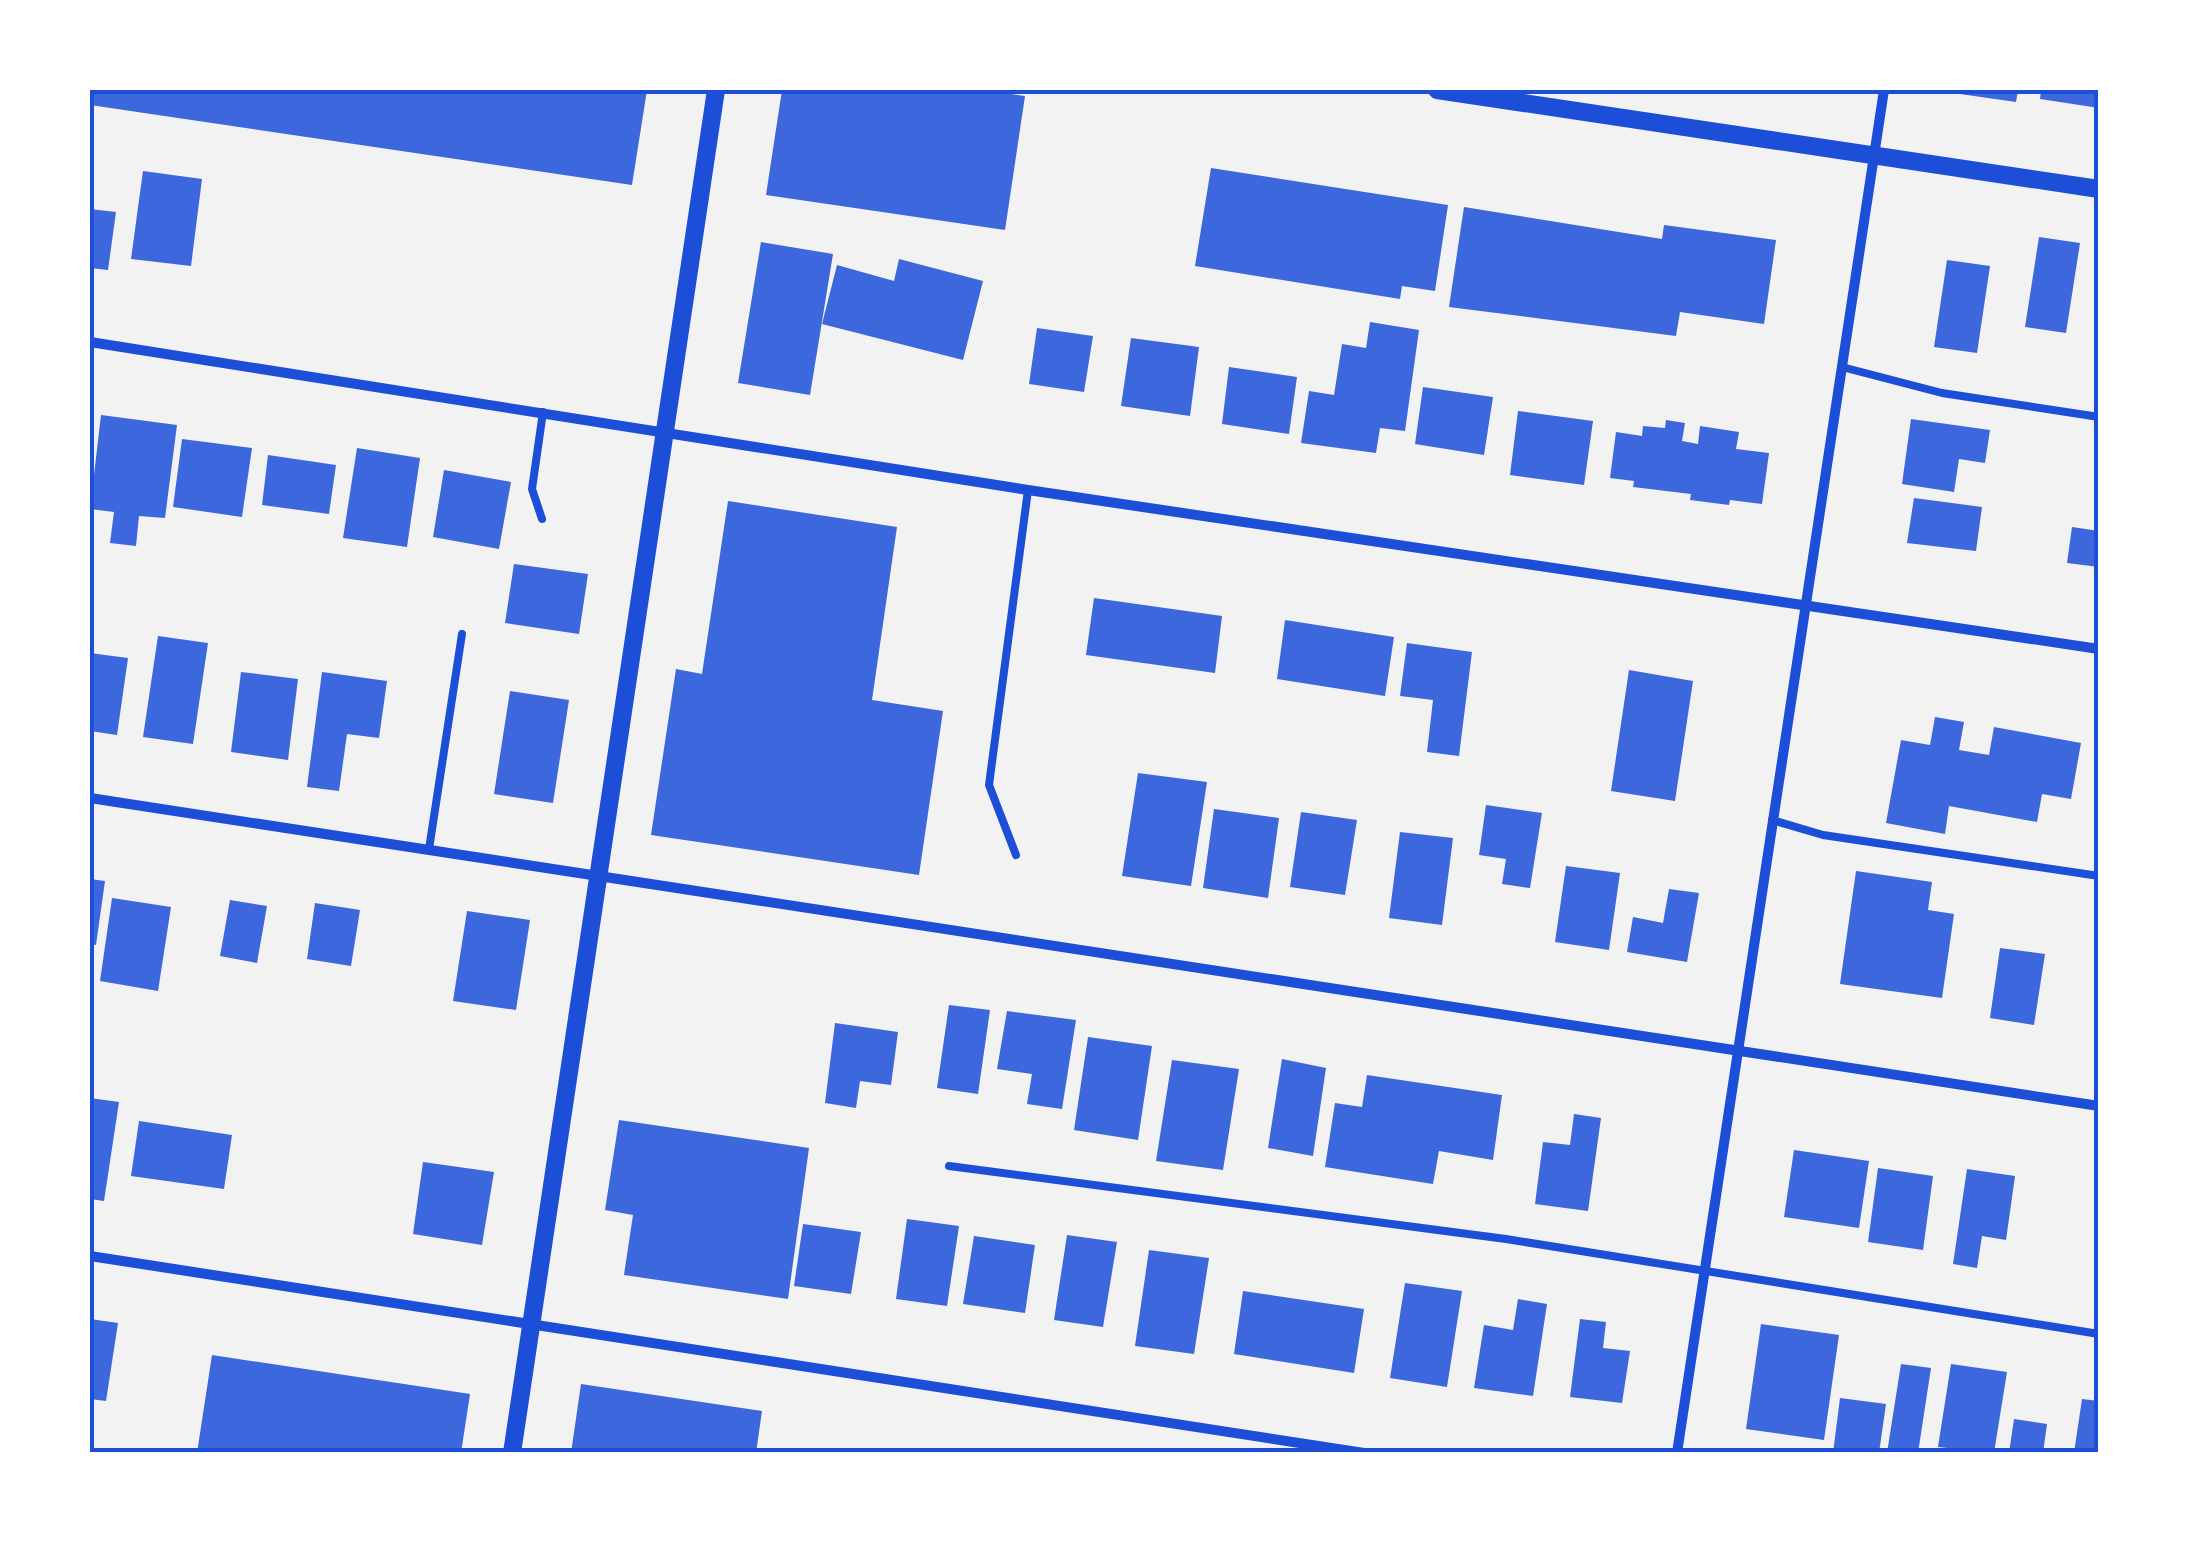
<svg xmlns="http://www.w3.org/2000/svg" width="2189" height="1543" font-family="Mulish,sans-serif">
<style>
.building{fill:#3d67dc}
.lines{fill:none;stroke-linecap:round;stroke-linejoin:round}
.service{stroke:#1d4ed8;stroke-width:8}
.minor{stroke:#1d4ed8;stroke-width:10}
.tertiary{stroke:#1d4ed8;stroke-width:18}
.neatline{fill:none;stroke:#1d4ed8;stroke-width:4}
</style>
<rect width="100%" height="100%" fill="#f2f2f2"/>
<path class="building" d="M90 90H647L632 185 90 105Z
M782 90H985L1025 96 1005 230 766 195Z
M1961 90H2018L2016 102 1960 94Z
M2041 90H2099V108L2040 99Z
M1211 168 1448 205 1435 291 1402 286 1400 299 1195 266Z
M143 171 202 179 191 266 131 259Z
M1464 207 1662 239 1664 225 1776 240 1764 324 1680 312 1676 336 1449 307Z
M90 209 116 212 108 270 90 268Z
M2039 237 2080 243 2066 333 2025 327Z
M761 242 833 254 810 395 738 383Z
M899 259 983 281 963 360 822 324 837 265 894 281Z
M1947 260 1990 266 1977 353 1934 347Z
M1370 322 1419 330 1405 431 1380 428 1376 453 1301 443 1309 391 1334 395 1342 344 1366 348Z
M1037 328 1093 336 1084 392 1029 384Z
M1131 338 1199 347 1190 416 1121 406Z
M1229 367 1297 377 1289 434 1222 424Z
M1423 387 1493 397 1484 455 1415 444Z
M1518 411 1593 421 1584 485 1510 475Z
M101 415 177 425 165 518 139 516 136 546 110 543 114 512 90 509Z
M1911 419 1990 430 1985 463 1959 459 1954 492 1902 484Z
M1666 420 1685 423 1682 441 1698 444 1700 426 1739 432 1736 449 1769 453 1762 504 1730 500 1729 505 1690 500 1691 494 1633 487 1634 481 1610 478 1616 432 1642 436 1643 426 1665 428Z
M182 439 252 448 242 517 173 507Z
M357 448 420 458 407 547 343 538Z
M268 455 336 465 329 514 262 505Z
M444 470 511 482 499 549 433 537Z
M1914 498 1982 507 1976 551 1907 543Z
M728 501 897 527 872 700 943 711 919 875 651 835 676 669 702 674Z
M2072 527 2099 531V567L2067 563Z
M514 564 588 574 579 634 505 623Z
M1094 598 1222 616 1215 673 1086 655Z
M1285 620 1394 637 1385 696 1277 679Z
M158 636 208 643 193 744 143 737Z
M1407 643 1472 652 1459 756 1427 752 1433 700 1400 696Z
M90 653 128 658 117 735 90 731Z
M1629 670 1693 681 1675 801 1611 791Z
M241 672 298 679 288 760 231 752Z
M322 672 387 681 379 738 347 734 339 791 307 787Z
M510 691 569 700 553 803 494 794Z
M1935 717 1964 722 1959 750 1989 755 1994 727 2081 743 2071 799 2042 794 2037 822 1949 806 1945 834 1886 823 1901 740 1930 745Z
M1138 773 1207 782 1191 886 1122 876Z
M1486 805 1542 813 1530 888 1502 884 1506 859 1479 855Z
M1214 809 1279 818 1268 898 1203 888Z
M1301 812 1357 820 1345 895 1290 887Z
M1400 832 1453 838 1442 925 1389 918Z
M1566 866 1620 873 1609 950 1555 942Z
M1856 871 1932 882 1928 910 1954 914 1942 998 1840 984Z
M90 879 105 881 96 945 90 944Z
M1669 889 1699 893 1687 962 1627 952 1633 917 1663 923Z
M112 898 171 907 158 991 100 981Z
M230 900 267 906 257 963 220 956Z
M315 903 360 910 351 966 307 959Z
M467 911 530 920 516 1010 453 1001Z
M2000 948 2045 954 2034 1025 1990 1018Z
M949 1005 990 1010 978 1094 937 1088Z
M1007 1011 1076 1020 1062 1109 1027 1104 1032 1074 997 1069Z
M835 1023 898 1032 891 1085 860 1081 856 1108 825 1103Z
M1088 1037 1152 1046 1138 1140 1074 1130Z
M1282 1059 1326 1068 1313 1156 1268 1148Z
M1172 1060 1239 1069 1223 1170 1156 1161Z
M1367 1075 1502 1095 1493 1160 1439 1151 1433 1184 1325 1167 1335 1103 1362 1107Z
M90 1098 119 1102 104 1201 90 1199Z
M1574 1114 1601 1118 1588 1211 1535 1204 1543 1142 1570 1145Z
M619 1120 809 1148 788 1299 624 1275 633 1215 605 1210Z
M139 1121 232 1135 224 1189 131 1176Z
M1794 1150 1869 1161 1859 1228 1784 1217Z
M423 1162 494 1172 482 1245 413 1234Z
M1878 1168 1933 1176 1923 1250 1868 1242Z
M1967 1169 2015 1176 2006 1240 1982 1236 1977 1268 1953 1264Z
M907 1219 959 1226 947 1306 896 1299Z
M803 1224 861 1232 851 1294 794 1286Z
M1067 1235 1117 1242 1103 1327 1054 1320Z
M974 1236 1035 1245 1025 1313 963 1304Z
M1149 1250 1209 1258 1194 1354 1135 1346Z
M1405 1283 1462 1291 1447 1387 1390 1378Z
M1243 1291 1364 1309 1354 1373 1234 1354Z
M1518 1299 1547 1304 1533 1396 1474 1388 1484 1325 1513 1330Z
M90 1319 118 1323 106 1401 90 1399Z
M1580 1319 1606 1322 1603 1348 1630 1351 1622 1403 1570 1397Z
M1761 1324 1839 1335 1824 1440 1746 1429Z
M212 1355 470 1394 461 1453H197Z
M1901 1364 1931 1368 1918 1453H1887Z
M1951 1364 2007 1372 1994 1453 1938 1447Z
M581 1384 762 1411 756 1453H571Z
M1840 1398 1886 1404 1879 1453H1833Z
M2082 1399 2099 1401V1453H2074Z
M2014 1419 2047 1424 2043 1453H2009Z"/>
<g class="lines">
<path class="service" d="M1842 367 1942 393 2099 417
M542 519 532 489 543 412
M1772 820 1823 835 2099 876
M429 849 462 634
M1016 855 989 785 1028 490
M949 1166 1506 1239 2099 1334"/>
<path class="minor" d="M90 342 1028 490 2099 649
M90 798 2099 1106
M90 1256 1364 1453
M1677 1453 1884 90"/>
<path class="tertiary" d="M1437 90 2099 189
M512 1453 716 90"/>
</g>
<rect width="2189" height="1543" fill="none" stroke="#ffffff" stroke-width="185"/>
<rect x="92" y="92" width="2004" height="1358" class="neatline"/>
</svg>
